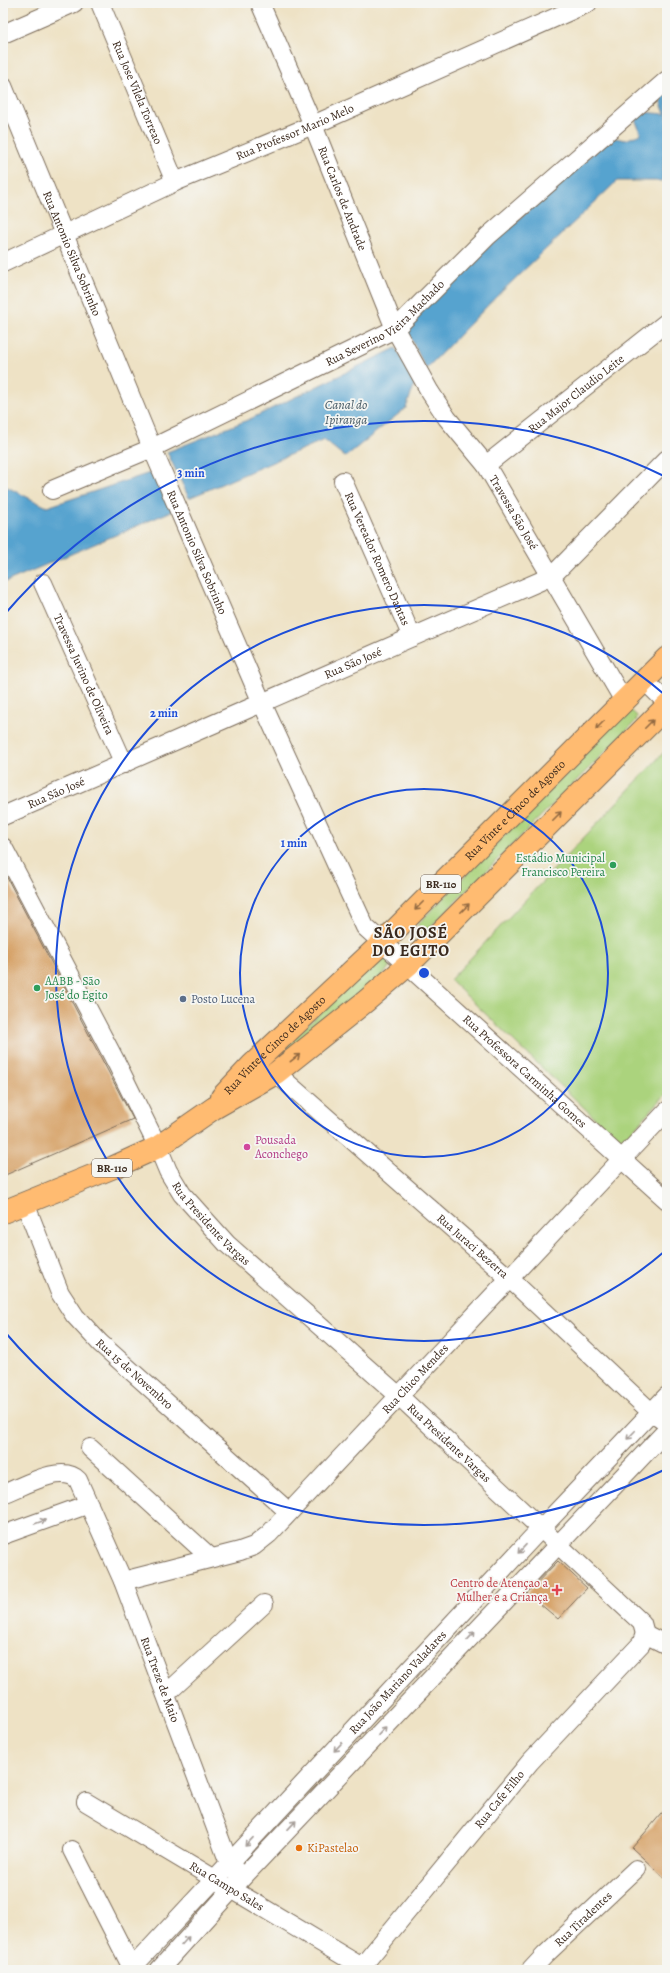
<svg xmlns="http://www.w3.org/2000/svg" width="670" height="1973" font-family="Alegreya,serif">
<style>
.green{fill:#abd37d;stroke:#737e4e}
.water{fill:#56a3cf;stroke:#486676}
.building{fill:#d6a166}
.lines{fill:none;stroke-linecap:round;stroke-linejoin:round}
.minor-casing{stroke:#7a6a58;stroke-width:20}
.major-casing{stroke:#7a6a58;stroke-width:24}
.minor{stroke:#fff;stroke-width:18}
.major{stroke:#ffbb71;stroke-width:22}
.oneway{stroke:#936b43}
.oneway2{stroke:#a79f9a}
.ring{fill:none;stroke:#1d4ed8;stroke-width:2}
.leisure-dot{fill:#2e9e5b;stroke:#f6f6f2;stroke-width:1.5}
.service-dot{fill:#5c6f8a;stroke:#f6f6f2;stroke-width:1.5}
.hotel-dot{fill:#d1479c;stroke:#f6f6f2;stroke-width:1.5}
.health-dot{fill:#e0444e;stroke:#f6f6f2;stroke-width:1.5}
.food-dot{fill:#e8710a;stroke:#f6f6f2;stroke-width:1.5}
.labels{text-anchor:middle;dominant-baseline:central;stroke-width:3.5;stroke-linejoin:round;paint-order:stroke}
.shield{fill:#f6f6f2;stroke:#73675e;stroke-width:1}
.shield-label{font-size:11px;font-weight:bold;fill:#3b2a1e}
.street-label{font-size:12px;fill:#3b2a1e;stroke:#f6f6f2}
.leisure-label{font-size:12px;fill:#27864d;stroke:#f6f6f2;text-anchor:end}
.service-label{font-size:12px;fill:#4e5e75;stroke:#f6f6f2;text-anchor:start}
.hotel-label{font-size:12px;fill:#b23c85;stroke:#f6f6f2;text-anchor:start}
.health-label{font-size:12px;fill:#be3a42;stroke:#f6f6f2;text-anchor:end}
.food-label{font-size:12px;fill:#c56008;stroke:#f6f6f2;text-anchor:start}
.water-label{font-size:13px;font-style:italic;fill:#465a65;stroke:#f6f6f2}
.district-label{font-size:16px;font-weight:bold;letter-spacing:1px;fill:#3b2a1e;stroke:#f6f6f2}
.centre{fill:#1d4ed8;stroke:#f6f6f2;stroke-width:2}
.ring-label{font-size:12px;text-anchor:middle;font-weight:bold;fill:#1d4ed8;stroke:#f6f6f2;stroke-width:3.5;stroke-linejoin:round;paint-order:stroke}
</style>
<rect width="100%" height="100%" fill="#f6f6f2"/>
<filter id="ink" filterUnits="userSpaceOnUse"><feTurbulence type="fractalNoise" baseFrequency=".025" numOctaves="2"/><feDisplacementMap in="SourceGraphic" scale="8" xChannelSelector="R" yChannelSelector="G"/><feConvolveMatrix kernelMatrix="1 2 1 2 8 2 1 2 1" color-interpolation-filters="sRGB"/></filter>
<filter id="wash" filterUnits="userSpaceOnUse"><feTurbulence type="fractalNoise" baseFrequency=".012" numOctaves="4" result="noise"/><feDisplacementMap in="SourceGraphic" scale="16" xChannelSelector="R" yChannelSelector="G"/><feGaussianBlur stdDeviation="0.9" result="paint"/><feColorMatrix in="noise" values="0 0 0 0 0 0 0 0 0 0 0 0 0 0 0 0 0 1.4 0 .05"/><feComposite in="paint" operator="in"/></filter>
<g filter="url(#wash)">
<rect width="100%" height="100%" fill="#eee2c5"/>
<path class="green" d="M631 710 637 716 636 721 428 929 419 931 418 924 626 711Z
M667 749V1093L621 1143 450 980Z
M383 959 392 962 385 973 249 1081 373 963Z"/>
<path class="water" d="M667 89V140L665 141 662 181H617L496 297 426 369 405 326 472 261 611 137 625 140 641 134 635 119 642 112 665 114 659 97Z
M396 348 415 383 406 408 345 457 324 440 189 498 167 452 250 419Z
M162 469 172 511 3 583V485L47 507Z"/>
<g id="blocks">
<path class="building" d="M3 870 133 1119 3 1176Z
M558 1561 587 1588 558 1619 527 1593Z
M667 1807V1880L632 1848Z"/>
</g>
</g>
<g filter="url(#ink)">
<use href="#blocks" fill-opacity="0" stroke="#7a6a58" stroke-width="1"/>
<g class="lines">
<defs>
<g id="minor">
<path id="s1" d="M100 3 175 182"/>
<path id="s2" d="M260 3 313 125 395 329 430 392 447 418 486 465 624 701"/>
<path d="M3 34 74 3"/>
<path id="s3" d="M3 86 152 448 262 703 365 927 667 1200"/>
<path id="s4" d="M3 263 175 182 313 125 588 3"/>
<path id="s5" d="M486 465 667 322"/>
<path id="s6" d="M343 481 412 637"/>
<path id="s7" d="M52 490 152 448 395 329 488 236 667 80"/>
<path id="s8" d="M43 583 124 764"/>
<path d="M645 681 667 703"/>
<path id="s9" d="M3 816 552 576 667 459"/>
<path id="s10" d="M3 847 117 1064 158 1147 168 1171 182 1194 227 1244 399 1396 642 1623 645 1634"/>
<path id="s11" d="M276 1073 510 1279 652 1413 662 1420"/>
<path id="s12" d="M25 1203 60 1293 75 1316 100 1343 289 1512"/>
<path d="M90 1448 211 1558"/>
<path id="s13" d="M3 1494C22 1487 62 1463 78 1480L123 1581 229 1863 236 1871"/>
<path d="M3 1535 89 1504"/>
<path id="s14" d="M123 1581 240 1551 254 1546 269 1534 667 1111"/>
<path d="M645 1634 667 1645"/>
<path d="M166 1694 264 1604"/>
<path id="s15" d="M86 1802 367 1970"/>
<path d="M72 1850 133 1970"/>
<path id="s16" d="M130 1970 531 1539 667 1396"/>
<path d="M159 1970 243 1877 667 1430"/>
<path id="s17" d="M359 1970 530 1762 641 1644 645 1634"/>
<path id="s18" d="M531 1970 545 1955 636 1869"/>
</g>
<g id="major">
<path id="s19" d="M222 1097 252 1065 382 943 667 658"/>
<path d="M3 1212 114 1167 158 1147 214 1108 276 1073 366 1001 408 965 667 706"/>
</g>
</defs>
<use href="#minor" class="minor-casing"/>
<use href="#major" class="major-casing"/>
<use href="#minor" class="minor"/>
<use href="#major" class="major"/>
</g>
<defs><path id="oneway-shaft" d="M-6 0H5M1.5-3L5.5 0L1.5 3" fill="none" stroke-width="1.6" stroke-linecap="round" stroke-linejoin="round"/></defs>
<g class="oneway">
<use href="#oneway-shaft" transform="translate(649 724) rotate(-45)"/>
<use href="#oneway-shaft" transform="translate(600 725) rotate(135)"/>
<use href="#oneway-shaft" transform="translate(557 816) rotate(-45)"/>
<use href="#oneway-shaft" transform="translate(419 906) rotate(135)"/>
<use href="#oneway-shaft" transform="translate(465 908) rotate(-45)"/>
<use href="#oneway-shaft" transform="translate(295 1058) rotate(-38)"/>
</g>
<g class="oneway2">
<use href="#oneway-shaft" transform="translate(631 1435) rotate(134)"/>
<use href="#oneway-shaft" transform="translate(40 1522) rotate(-20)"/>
<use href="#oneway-shaft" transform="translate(522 1549) rotate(133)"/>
<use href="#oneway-shaft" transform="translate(471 1636) rotate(-47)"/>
<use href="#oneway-shaft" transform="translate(382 1731) rotate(-47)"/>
<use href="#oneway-shaft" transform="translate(338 1747) rotate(133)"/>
<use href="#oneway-shaft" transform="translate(292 1825) rotate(-47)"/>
<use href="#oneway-shaft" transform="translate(249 1842) rotate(133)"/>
<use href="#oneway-shaft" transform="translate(185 1941) rotate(-48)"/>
</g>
</g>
<g class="ring">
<circle cx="424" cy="973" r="184"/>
<path d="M665 1251A368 368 0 1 1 665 695"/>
<path d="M666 1469A552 552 0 0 1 4 1331M4 615A552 552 0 0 1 666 477"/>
</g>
<g class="leisure-dot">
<circle cx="613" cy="865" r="4"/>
<circle cx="37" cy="988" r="4"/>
</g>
<circle class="service-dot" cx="183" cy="999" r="4"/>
<circle class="hotel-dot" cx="247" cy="1147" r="4"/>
<path class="health-dot" d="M555 1584h4v4h4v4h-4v4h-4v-4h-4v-4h4z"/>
<circle class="food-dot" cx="299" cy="1848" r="4"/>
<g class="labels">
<g class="shield">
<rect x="421" y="875" width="40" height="18" rx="3"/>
<rect x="92" y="1159" width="40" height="18" rx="3"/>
</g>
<g class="shield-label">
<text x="441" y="884">BR-110</text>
<text x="112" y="1168">BR-110</text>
</g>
<g class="street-label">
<text stroke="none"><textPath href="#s1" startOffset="97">Rua Jose Vilela Torreao</textPath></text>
<text stroke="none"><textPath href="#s4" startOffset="320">Rua Professor Mario Melo</textPath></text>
<text stroke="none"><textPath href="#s2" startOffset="212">Rua Carlos de Andrade</textPath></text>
<text stroke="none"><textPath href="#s3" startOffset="181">Rua Antonio Silva Sobrinho</textPath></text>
<text stroke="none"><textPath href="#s7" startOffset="374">Rua Severino Vieira Machado</textPath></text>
<text stroke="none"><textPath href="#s5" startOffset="115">Rua Major Claudio Leite</textPath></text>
<text stroke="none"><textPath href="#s2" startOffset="572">Travessa São José</textPath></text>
<text stroke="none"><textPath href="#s3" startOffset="505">Rua Antonio Silva Sobrinho</textPath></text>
<text stroke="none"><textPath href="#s6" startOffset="85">Rua Vereador Romero Dantas</textPath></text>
<text stroke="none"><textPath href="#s9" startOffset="382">Rua São José</textPath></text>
<text stroke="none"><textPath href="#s8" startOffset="100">Travessa Juvino de Oliveira</textPath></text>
<text stroke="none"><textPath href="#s9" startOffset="58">Rua São José</textPath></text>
<text stroke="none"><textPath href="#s19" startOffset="410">Rua Vinte e Cinco de Agosto</textPath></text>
<text stroke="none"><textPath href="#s19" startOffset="74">Rua Vinte e Cinco de Agosto</textPath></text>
<text stroke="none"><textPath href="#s3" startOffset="1131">Rua Professora Carminha Gomes</textPath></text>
<text stroke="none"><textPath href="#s10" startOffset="432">Rua Presidente Vargas</textPath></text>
<text stroke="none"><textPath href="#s11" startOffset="262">Rua Juraci Bezerra</textPath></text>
<text stroke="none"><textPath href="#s12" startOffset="207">Rua 15 de Novembro</textPath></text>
<text stroke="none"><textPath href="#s14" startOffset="368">Rua Chico Mendes</textPath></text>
<text stroke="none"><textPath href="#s10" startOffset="756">Rua Presidente Vargas</textPath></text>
<text stroke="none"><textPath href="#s13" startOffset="296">Rua Treze de Maio</textPath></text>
<text stroke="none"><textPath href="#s16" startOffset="393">Rua João Mariano Valadares</textPath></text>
<text stroke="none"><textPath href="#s17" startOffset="221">Rua Cafe Filho</textPath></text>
<text stroke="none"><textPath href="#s15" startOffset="164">Rua Campo Sales</textPath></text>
<text stroke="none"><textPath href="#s18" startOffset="73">Rua Tiradentes</textPath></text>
</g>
<g class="leisure-label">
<text x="605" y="858">Estádio Municipal<tspan x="605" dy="14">Francisco Pereira</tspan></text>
<text x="45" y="981" text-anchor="start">AABB - São<tspan x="45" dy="14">José do Egito</tspan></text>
</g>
<g class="service-label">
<text x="191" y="999">Posto Lucena</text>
</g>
<g class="hotel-label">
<text x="255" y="1140">Pousada<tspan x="255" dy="14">Aconchego</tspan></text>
</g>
<g class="health-label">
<text x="548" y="1583">Centro de Atençao a<tspan x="548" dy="14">Mulher e a Criança</tspan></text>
</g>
<g class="food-label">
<text x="307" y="1848">KiPastelao</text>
</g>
<g class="water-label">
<text x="346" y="404">Canal do<tspan x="346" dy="15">Ipiranga</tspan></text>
</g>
<g class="district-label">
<text x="411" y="933">SÃO JOSÉ<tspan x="411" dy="18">DO EGITO</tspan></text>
</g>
</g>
<circle cx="424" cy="973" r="6" class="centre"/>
<g class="ring-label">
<text x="191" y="477">3 min</text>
<text x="164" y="717">2 min</text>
<text x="294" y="847">1 min</text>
</g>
<rect width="670" height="1973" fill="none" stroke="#f6f6f2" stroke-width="16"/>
</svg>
